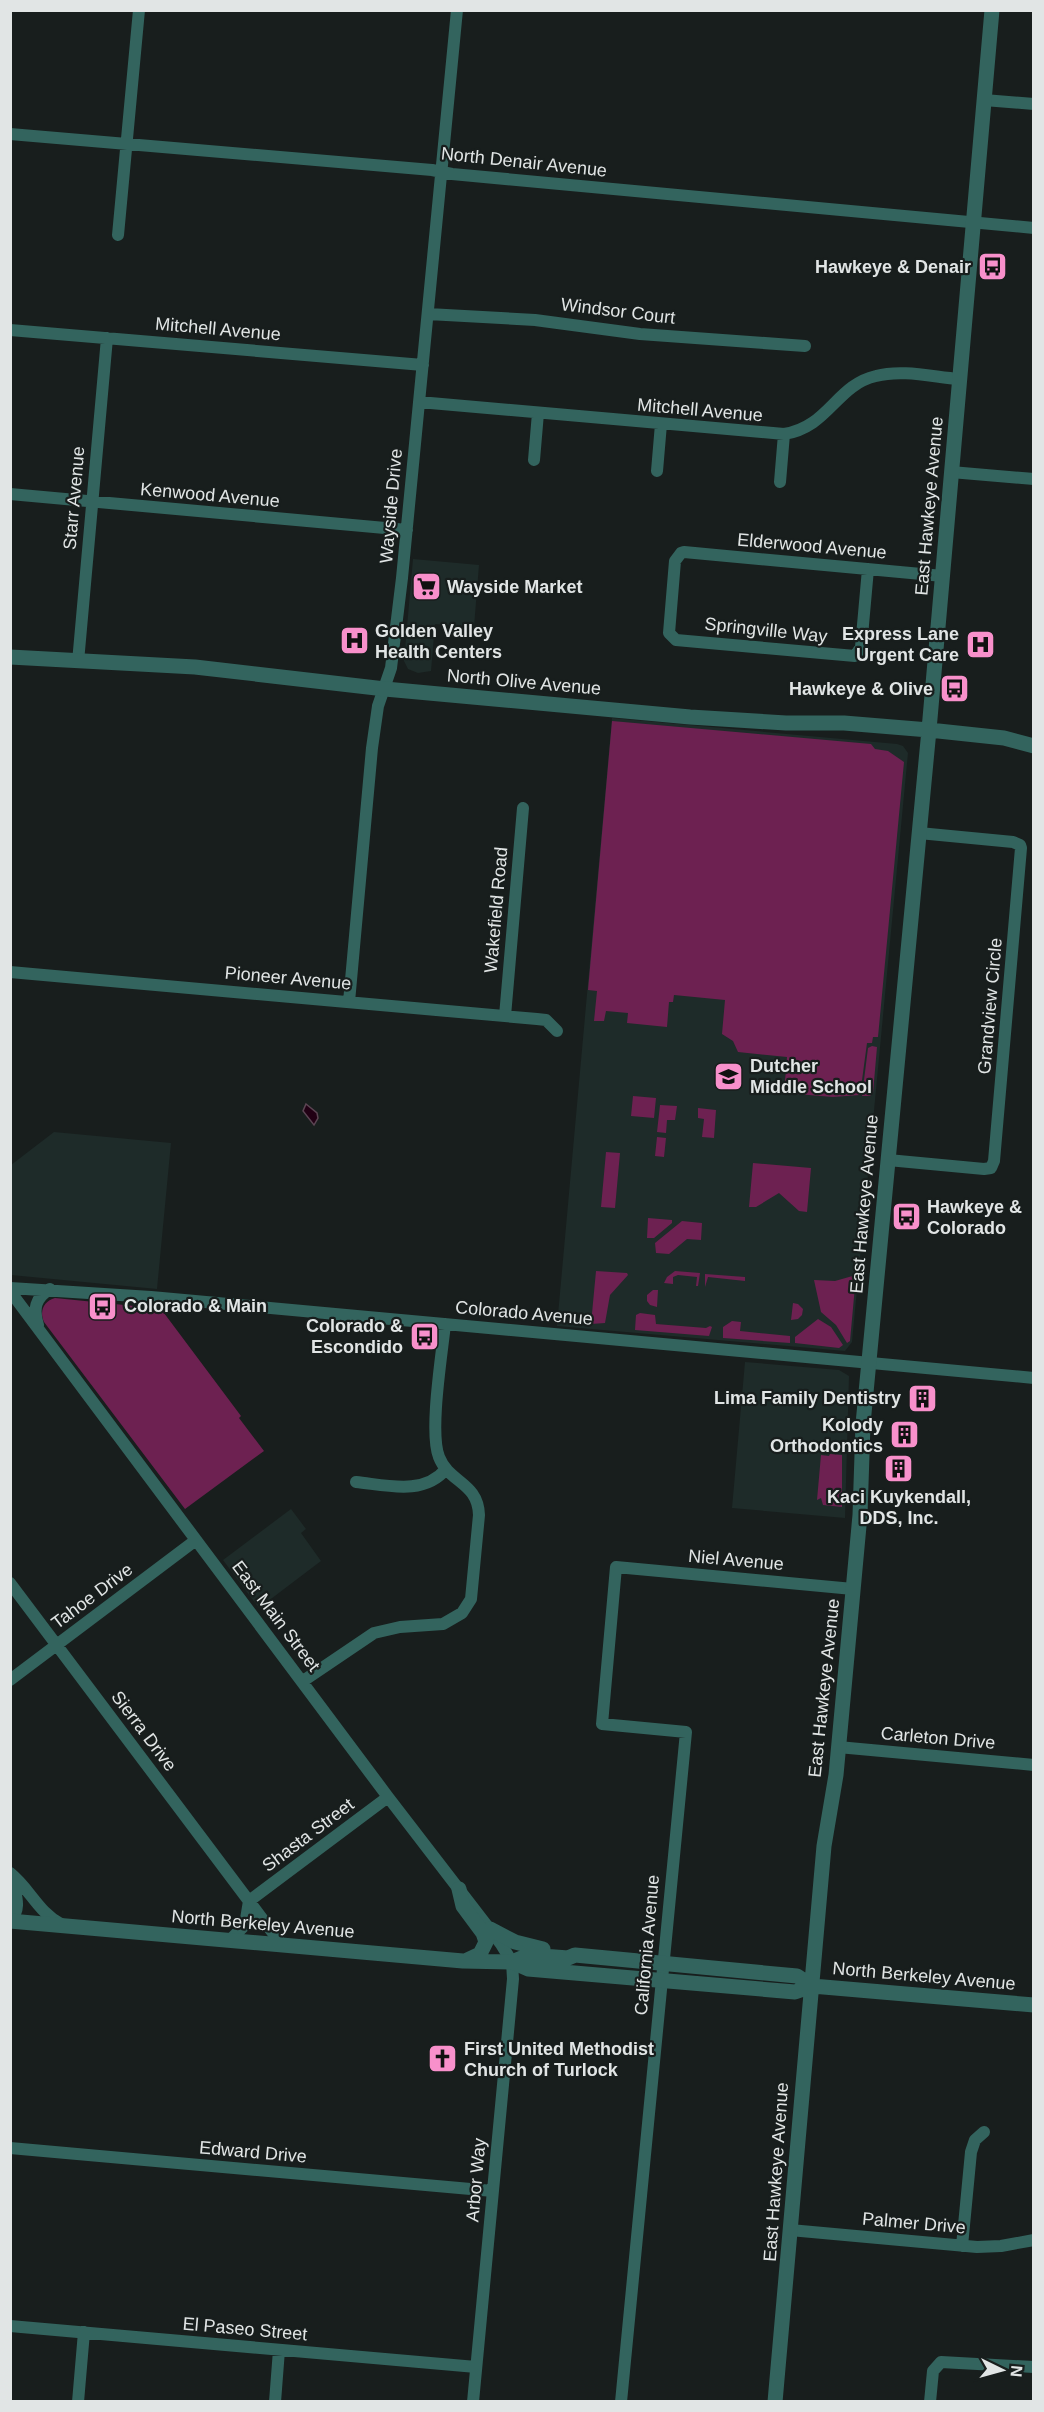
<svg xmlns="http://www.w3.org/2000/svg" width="1044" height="2412" font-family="Helvetica,sans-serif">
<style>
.built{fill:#1e2b29}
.green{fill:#6d2151}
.water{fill:#210014;stroke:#5b4553;stroke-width:1.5}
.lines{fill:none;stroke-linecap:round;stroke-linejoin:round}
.minor{stroke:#33645e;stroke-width:12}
.tertiary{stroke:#33645e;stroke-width:15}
.labels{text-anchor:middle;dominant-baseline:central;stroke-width:4.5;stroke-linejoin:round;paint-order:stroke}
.street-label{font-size:18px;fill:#e1e5e5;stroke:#181e1d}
.poi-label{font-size:18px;font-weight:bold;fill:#e1e5e5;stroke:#181e1d;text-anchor:end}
</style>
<rect width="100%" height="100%" fill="#181e1d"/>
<path class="built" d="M413 559 479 565 474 627 435 624 431 671 418 673 408 669 404 661Z
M612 718 897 744 903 746 908 753 852 1342 845 1351 557 1326Z
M54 1132 171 1143 157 1289 11 1275V1165Z
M745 1362 839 1370 849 1376 845 1518 732 1508Z
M291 1509 306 1529 301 1533 321 1561 259 1608 223 1560Z"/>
<path class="green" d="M612 721 871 744 875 749 888 751 904 762 878 1037H873L872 1043H867L860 1095 833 1097 784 1093 787 1057 738 1052 733 1041 722 1034 725 1000 674 995 673 1002H669L667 1027 627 1023 628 1013 606 1011 604 1021H594L597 991 588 990Z
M872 1046 877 1047 873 1093 870 1096H862L868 1048Z
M633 1096 656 1098 654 1118 631 1116Z
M660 1105 677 1106 675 1120H667L666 1133 657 1132Z
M698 1108 716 1110 714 1138 702 1137 704 1119 698 1118Z
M657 1137 666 1138 664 1157 655 1156Z
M606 1152 620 1153 615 1208 601 1207Z
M753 1163 811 1168 807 1212 799 1211 779 1193 756 1207H749Z
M648 1218 672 1220V1223L654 1238H647Z
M682 1221 702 1223 701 1240 687 1239 669 1254 656 1253 655 1243Z
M596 1271 627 1273 628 1275 610 1295 605 1323 591 1324Z
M675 1271 700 1273 698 1286H696L697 1277 678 1275 673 1277V1284L664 1283 667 1277Z
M705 1274 745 1277V1281L708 1277 705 1287Z
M856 1275 850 1341 847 1343 836 1325 821 1312 814 1280 835 1281Z
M653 1290H658L657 1307 650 1305 647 1301V1295Z
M55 1298 164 1309V1313L241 1416 239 1418 264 1451 185 1509 44 1322C39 1311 44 1301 55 1298Z
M793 1303 798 1304 803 1309 802 1315 798 1319 791 1320Z
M640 1313 655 1315 656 1324 706 1328 710 1326 712 1327 709 1336 635 1330 636 1315Z
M818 1319 831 1327 843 1345 839 1348 795 1343V1337Z
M732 1321 741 1322 740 1331 790 1336V1343L723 1338V1327Z
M830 1454 842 1455V1507L823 1505 821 1498 817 1500 821 1455 829 1456Z"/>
<path class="water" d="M306 1104 317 1113 318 1118 314 1125 303 1111Z"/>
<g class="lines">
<path class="minor" d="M984 100 1034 104
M10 134 432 170 452 174 1034 228
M118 235 139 10
M428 314 535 320 640 334 805 346
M10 330 423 365
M419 402 784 434C829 427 836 385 876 376 902 369 933 377 959 379
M534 460 538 413
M657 471 661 424
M951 472 1034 479
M780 482 784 434
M10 494 407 530
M868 569 861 647 855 656 676 640 669 633 675 561 681 553 684 552 943 576
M78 662 107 338
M10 972 537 1019 546 1020 557 1031
M349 1002 372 748 378 706 391 668 402 578 457 10
M505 1016 523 808
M888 1160 984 1169 991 1168 994 1161 1021 848 1020 845 1013 842 919 833
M10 1288 151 1297 1034 1378
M10 1291 388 1797 501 1944 512 1962 513 1979 473 2402
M38 1325C33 1309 35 1298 50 1289
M356 1482C386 1485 424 1496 446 1469
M10 1583 282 1945
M10 1680 196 1540
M303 1681 374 1633 400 1627 443 1624 462 1613 471 1599 479 1515C478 1482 449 1483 439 1457 429 1432 442 1354 445 1324
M838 1747 1034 1765
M10 1873C30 1889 38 1912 61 1924
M249 1901 388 1797
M10 1920C24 1908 13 1890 12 1875
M230 1940 245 1925 249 1901
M10 2148 493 2191
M790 2230 977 2247 1001 2246 1034 2240
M962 2246 971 2152 975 2140 984 2132
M10 2326 476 2367
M78 2402 84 2332
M275 2402 279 2350
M621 2402 686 1732 602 1724 616 1567 853 1589
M930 2402 933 2371 941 2362 1034 2367"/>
<path class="tertiary" d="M10 657 195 667 385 689 690 717 786 723H844L929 730 1004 738 1034 746
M459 1889 463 1906 483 1933 486 1942 480 1954 465 1961
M10 1921 463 1961 512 1962 528 1969 795 1992 812 1986 1034 2005
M490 1929 515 1942 543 1949
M512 1962 529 1955 568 1958 575 1955 797 1976 812 1986
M775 2402 824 1846 836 1775 860 1515 863 1424 929 730 992 10"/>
</g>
<defs>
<symbol id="bus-square" viewBox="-11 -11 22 22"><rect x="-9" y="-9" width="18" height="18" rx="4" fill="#f890cb" stroke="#181e1d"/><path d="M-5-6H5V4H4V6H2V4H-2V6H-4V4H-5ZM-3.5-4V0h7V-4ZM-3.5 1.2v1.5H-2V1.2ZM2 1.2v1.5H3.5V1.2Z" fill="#111"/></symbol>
<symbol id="supermarket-square" viewBox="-11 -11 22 22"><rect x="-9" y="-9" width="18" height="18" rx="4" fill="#f890cb" stroke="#181e1d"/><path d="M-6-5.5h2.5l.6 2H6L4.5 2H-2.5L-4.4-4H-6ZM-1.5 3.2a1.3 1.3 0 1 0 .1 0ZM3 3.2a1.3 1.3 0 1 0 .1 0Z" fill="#111"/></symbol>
<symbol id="hospital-square" viewBox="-11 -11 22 22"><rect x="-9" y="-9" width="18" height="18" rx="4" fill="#f890cb" stroke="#181e1d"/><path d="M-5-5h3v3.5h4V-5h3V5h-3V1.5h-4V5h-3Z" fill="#111"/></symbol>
<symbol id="school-square" viewBox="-11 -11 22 22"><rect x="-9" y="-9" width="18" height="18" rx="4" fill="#f890cb" stroke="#181e1d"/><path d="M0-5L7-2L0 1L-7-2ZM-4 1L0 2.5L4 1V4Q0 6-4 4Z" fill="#111"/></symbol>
<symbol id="building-square" viewBox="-11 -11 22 22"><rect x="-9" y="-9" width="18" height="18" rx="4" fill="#f890cb" stroke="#181e1d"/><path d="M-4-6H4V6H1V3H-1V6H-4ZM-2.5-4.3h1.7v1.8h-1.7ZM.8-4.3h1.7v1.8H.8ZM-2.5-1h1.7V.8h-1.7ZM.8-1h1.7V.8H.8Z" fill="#111"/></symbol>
<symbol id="church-square" viewBox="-11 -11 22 22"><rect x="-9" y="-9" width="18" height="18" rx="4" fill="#f890cb" stroke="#181e1d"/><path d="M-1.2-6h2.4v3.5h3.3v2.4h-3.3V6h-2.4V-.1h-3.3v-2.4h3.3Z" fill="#111"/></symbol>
</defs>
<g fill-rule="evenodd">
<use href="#bus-square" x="976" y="250" width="33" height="33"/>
<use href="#supermarket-square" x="410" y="570" width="33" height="33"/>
<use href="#hospital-square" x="338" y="624" width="33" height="33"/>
<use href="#hospital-square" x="964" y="628" width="33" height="33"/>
<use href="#bus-square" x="938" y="672" width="33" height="33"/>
<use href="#school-square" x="712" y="1060" width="33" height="33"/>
<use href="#bus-square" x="890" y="1200" width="33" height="33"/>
<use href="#bus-square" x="86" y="1290" width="33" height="33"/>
<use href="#bus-square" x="408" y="1320" width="33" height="33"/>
<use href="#building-square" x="906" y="1382" width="33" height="33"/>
<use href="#building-square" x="888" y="1418" width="33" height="33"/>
<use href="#building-square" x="882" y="1452" width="33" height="33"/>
<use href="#church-square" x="426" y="2042" width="33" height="33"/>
</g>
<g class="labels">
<g class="street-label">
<text transform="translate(524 162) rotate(6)">North Denair Avenue</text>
<text transform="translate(618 311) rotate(7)">Windsor Court</text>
<text transform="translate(218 329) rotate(5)">Mitchell Avenue</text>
<text transform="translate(700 410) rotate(5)">Mitchell Avenue</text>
<text transform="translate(210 495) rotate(5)">Kenwood Avenue</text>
<text transform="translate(74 498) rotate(-85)">Starr Avenue</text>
<text transform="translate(391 506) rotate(-85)">Wayside Drive</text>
<text transform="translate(929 506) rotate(-85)">East Hawkeye Avenue</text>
<text transform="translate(812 546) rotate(5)">Elderwood Avenue</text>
<text transform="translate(766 630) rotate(6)">Springville Way</text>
<text transform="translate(524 682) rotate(5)">North Olive Avenue</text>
<text transform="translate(496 910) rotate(-85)">Wakefield Road</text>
<text transform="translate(288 978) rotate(5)">Pioneer Avenue</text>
<text transform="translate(990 1006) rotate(-85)">Grandview Circle</text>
<text transform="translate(864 1204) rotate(-85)">East Hawkeye Avenue</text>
<text transform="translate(524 1313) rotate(5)">Colorado Avenue</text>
<text transform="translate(736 1560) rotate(5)">Niel Avenue</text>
<text transform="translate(92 1596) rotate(-37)">Tahoe Drive</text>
<text transform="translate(276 1616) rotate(53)">East Main Street</text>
<text transform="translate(824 1688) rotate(-84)">East Hawkeye Avenue</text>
<text transform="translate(144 1731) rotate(53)">Sierra Drive</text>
<text transform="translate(938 1738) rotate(5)">Carleton Drive</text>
<text transform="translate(308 1835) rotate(-37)">Shasta Street</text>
<text transform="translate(263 1924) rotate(5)">North Berkeley Avenue</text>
<text transform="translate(647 1945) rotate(-85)">California Avenue</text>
<text transform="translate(924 1976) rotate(5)">North Berkeley Avenue</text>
<text transform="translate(253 2152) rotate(5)">Edward Drive</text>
<text transform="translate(776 2172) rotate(-86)">East Hawkeye Avenue</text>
<text transform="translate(476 2180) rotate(-85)">Arbor Way</text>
<text transform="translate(914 2223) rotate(5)">Palmer Drive</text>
<text transform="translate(245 2329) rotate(5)">El Paseo Street</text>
</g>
<g class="poi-label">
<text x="971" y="267">Hawkeye &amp; Denair</text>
<text x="447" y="587" text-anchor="start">Wayside Market</text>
<text x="375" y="631" text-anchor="start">Golden Valley<tspan x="375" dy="21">Health Centers</tspan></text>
<text x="959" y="634">Express Lane<tspan x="959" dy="21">Urgent Care</tspan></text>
<text x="933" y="689">Hawkeye &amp; Olive</text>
<text x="750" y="1066" text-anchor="start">Dutcher<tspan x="750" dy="21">Middle School</tspan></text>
<text x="927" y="1207" text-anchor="start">Hawkeye &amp;<tspan x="927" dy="21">Colorado</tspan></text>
<text x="124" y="1306" text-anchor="start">Colorado &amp; Main</text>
<text x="403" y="1326">Colorado &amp;<tspan x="403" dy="21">Escondido</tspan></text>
<text x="901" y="1398">Lima Family Dentistry</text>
<text x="883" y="1425">Kolody<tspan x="883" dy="21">Orthodontics</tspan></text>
<text x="899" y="1497" text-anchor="middle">Kaci Kuykendall,<tspan x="899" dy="21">DDS, Inc.</tspan></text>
<text x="464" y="2049" text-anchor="start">First United Methodist<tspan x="464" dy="21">Church of Turlock</tspan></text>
</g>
</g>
<rect width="1044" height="2412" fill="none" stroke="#e1e5e5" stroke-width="24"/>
<g transform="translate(1002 2370) rotate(95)" stroke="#181e1d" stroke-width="4.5" paint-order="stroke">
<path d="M0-4.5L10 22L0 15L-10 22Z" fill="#e1e5e5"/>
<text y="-9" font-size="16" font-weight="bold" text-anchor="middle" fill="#e1e5e5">N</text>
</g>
</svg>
